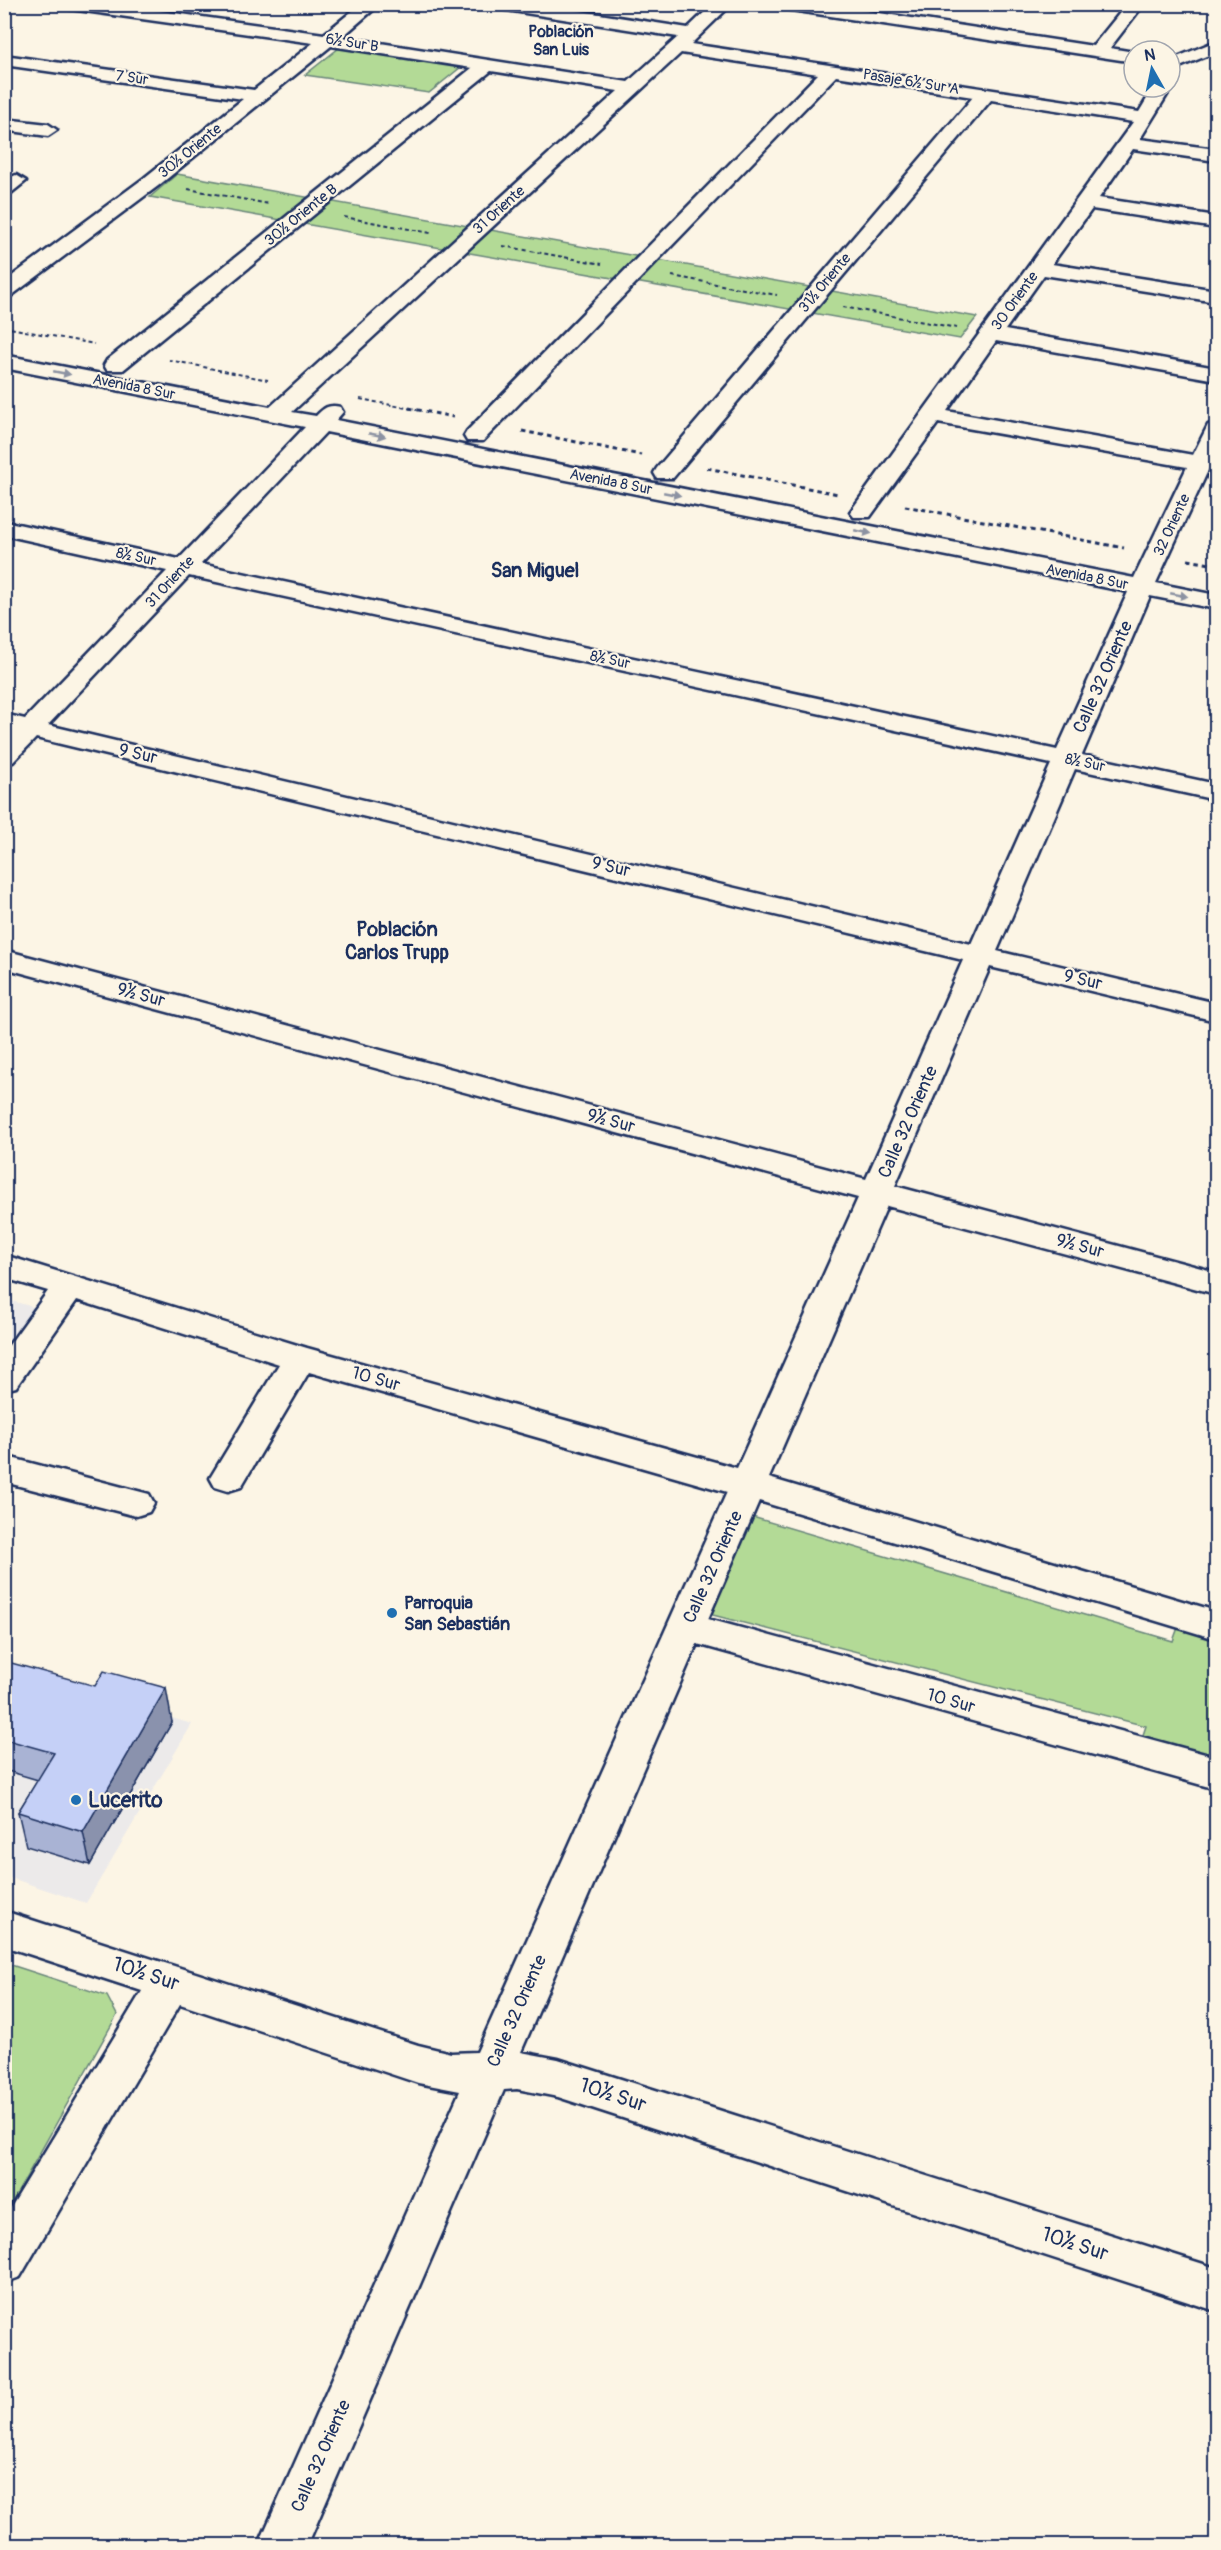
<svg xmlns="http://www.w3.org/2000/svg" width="1221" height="2550" font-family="Pangolin,sans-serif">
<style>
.built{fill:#eceaea}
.green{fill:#b3da96;stroke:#67847a;stroke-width:1.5}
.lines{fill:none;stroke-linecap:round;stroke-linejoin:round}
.minor-casing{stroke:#1b2f5e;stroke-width:5}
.path-far1{stroke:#1b2f5e;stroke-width:2;stroke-dasharray:4 3;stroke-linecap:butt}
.path{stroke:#1b2f5e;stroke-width:3;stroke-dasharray:4.5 4;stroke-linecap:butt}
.minor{fill:#fcf5e5;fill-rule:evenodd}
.wall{fill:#a9b3d4;stroke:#1b2f5e;stroke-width:1.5}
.shaded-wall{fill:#8a92ad;stroke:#1b2f5e;stroke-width:1.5}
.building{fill:#c5d0f7;stroke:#1b2f5e;stroke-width:1.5}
.oneway{fill:#8c92a2}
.poi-dot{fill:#1f6fb2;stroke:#fcf5e5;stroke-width:2}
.labels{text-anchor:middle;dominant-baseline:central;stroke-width:4.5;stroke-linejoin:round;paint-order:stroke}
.far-street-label{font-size:15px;fill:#1b2f5e;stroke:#fcf5e5}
.far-neighbourhood-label{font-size:16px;font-weight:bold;fill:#1b2f5e;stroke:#fcf5e5}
.street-label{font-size:18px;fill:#1b2f5e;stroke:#fcf5e5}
.poi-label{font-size:18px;font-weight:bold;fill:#1b2f5e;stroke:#fcf5e5;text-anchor:start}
.far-district-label{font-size:20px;font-weight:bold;fill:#1b2f5e;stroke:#fcf5e5}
.neighbourhood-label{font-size:20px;font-weight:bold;fill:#1b2f5e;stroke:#fcf5e5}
.near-poi-label{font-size:21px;font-weight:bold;fill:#1b2f5e;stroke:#fcf5e5;text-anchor:start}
.near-street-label{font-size:21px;fill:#1b2f5e;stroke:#fcf5e5}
</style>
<rect width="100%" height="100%" fill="#fcf5e5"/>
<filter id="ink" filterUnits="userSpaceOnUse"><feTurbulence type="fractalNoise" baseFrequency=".0167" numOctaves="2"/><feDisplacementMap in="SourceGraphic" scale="12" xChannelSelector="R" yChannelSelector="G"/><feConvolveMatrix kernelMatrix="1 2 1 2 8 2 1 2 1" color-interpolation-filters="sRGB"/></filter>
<g filter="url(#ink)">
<path class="built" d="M5 1299 61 1315 5 1391Z
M4 1668 192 1724 86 1903 5 1876Z"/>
<path class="green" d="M339 48 461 67 429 93 305 75Z
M177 174 977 317 960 339 150 197Z
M742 1514 1173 1641 1179 1625 1216 1635V1773L1137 1753 1146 1726 701 1612Z
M5 1963 107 1996 117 2015 5 2215Z"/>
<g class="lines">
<defs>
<path id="minor" d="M62 4H110L324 34 361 4H380L342 37 628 82 678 37 500 9 492 4H536L688 28 713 4H732L691 44 1139 112 1154 87H1170V84L1172 87 1140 139 1216 149V161L1133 149 1099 198 1216 216V228L1092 209 1052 264 1216 290V302L1044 275 1005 330 1216 368V380L996 341 947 411 1193 455 1208 425 1216 423V453L1156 583 1216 595V609L1150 596 1082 755 1216 784V800L1075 769 997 951 1216 1003V1021L990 967 895 1186 1216 1272V1294L887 1206 769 1478 1216 1611V1639L759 1501 708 1619 1216 1757V1789L697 1644 521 2052 558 2059 1216 2268V2311L558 2097 517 2089 504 2090 307 2546H258L460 2091 418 2083 180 2004 20 2277 4 2283V2219L142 1991 4 1946V1911L418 2045 451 2053 477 2052 727 1492 309 1372 241 1487 228 1491 215 1487 210 1478 279 1364 77 1300 16 1387 4 1390V1352L48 1291 4 1278V1255L307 1348 737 1468 858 1198 4 968V950L866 1179 963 960 36 738 13 762 4 764V740L12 732 4 730V714L25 719 167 571 4 535V521L179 559 305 427 4 368V355L270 407 618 91 491 71 123 370H107L104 365 107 360 472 68 331 46 158 186 11 296 4 298V282L144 178 243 99 4 65V55L254 90 313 43 70 9ZM681 53 818 74 467 431 464 436 467 441H483L836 76 973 97 657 468 654 473 657 478H673L991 100 1133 122 850 512 854 517H870L938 423 1187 467 1134 578 336 420 343 412 340 407C328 404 324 408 316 416L292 412ZM326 432 1128 592 1057 750 201 564ZM189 576 1051 764 971 944 48 725Z
M776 4H821L1093 46 1127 4H1144L1110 48 1134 52V62L784 9Z
M1216 41V52L1170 71V60Z
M4 119 48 124 57 130 48 136 4 130Z
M16 175 26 181 11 193 4 195V180Z
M4 1456 149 1494 154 1503 149 1512 136 1516 4 1482Z"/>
</defs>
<use href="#minor" class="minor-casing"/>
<path class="path-far1" d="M188 189 269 204
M344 217 431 233
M503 246 602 264
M672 276 777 295
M843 307 957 328
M4 327 94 344
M169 360 268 380
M360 399 417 410"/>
<path class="path" d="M409 408 453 417
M522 431 641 455
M707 468 838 494
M905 506 1124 548
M1188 560 1216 565"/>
<use href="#minor" class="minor"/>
</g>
<path class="wall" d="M4 1661 172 1722 90 1865 26 1846 18 1812 38 1780 4 1770Z"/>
<path class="shaded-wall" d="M166 1688 172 1722 90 1865 83 1832Z"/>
<path class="building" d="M4 1661 95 1686 104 1671 166 1688 83 1832 18 1812 54 1753 4 1739Z"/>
<defs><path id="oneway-solid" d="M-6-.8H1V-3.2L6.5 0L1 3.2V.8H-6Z" transform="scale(1.5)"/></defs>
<g class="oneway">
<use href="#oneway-solid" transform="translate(62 373) rotate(11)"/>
<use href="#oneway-solid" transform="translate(377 435) rotate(11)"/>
<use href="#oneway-solid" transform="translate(672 494) rotate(11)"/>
<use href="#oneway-solid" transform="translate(863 532) rotate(11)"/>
<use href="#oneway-solid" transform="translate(1179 595) rotate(11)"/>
</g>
</g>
<g class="poi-dot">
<circle cx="392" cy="1613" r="6"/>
<circle cx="76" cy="1800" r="6"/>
</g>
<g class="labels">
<g class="far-street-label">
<text transform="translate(352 43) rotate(9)">6½ Sur B</text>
<text transform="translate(132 78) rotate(8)">7 Sur</text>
<text transform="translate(911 82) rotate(9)">Pasaje 6½ Sur A</text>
<text transform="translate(190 151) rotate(-39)">30½ Oriente</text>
<text transform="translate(499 210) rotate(-42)">31 Oriente</text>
<text transform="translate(301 215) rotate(-39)">30½ Oriente B</text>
<text transform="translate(825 283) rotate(-50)">31½ Oriente</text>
<text transform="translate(1015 301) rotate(-54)">30 Oriente</text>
<text transform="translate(134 387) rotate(11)">Avenida 8 Sur</text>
<text transform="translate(611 482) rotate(11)">Avenida 8 Sur</text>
<text transform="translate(1172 525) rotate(-65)">32 Oriente</text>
<text transform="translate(136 557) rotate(12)">8½ Sur</text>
<text transform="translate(1087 577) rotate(11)">Avenida 8 Sur</text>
<text transform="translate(170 582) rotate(-47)">31 Oriente</text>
<text transform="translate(610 660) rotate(12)">8½ Sur</text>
<text transform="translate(1085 763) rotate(12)">8½ Sur</text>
</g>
<g class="far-neighbourhood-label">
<text x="561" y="32">Población<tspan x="561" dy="18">San Luis</tspan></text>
</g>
<g class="street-label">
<text transform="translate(1103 677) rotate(-66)">Calle 32 Oriente</text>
<text transform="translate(138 754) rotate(13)">9 Sur</text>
<text transform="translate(611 867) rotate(13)">9 Sur</text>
<text transform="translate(1083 980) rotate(13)">9 Sur</text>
<text transform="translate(141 995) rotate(15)">9½ Sur</text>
<text transform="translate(611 1121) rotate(15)">9½ Sur</text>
<text transform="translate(908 1122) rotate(-66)">Calle 32 Oriente</text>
<text transform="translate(1080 1246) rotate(15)">9½ Sur</text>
<text transform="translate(376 1379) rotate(16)">10 Sur</text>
<text transform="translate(713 1567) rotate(-66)">Calle 32 Oriente</text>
<text transform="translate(951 1701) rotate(16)">10 Sur</text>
<text transform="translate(517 2011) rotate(-66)">Calle 32 Oriente</text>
<text transform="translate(321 2456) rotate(-66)">Calle 32 Oriente</text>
</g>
<g class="poi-label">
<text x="404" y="1603">Parroquia<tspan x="404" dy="21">San Sebastián</tspan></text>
</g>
<g class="far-district-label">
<text x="535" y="570">San Miguel</text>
</g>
<g class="neighbourhood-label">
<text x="397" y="929">Población<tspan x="397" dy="23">Carlos Trupp</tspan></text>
</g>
<g class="near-poi-label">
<text x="88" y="1800">Lucerito</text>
</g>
<g class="near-street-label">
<text transform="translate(146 1974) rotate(18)">10½ Sur</text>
<text transform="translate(613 2095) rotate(18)">10½ Sur</text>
<text transform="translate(1075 2244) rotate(18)">10½ Sur</text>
</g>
</g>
<rect width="1221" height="2550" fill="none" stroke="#fcf5e5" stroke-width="24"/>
<rect x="12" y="12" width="1197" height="2526" fill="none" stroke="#1b2f5e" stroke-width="2" filter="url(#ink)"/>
<g transform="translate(1152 69) rotate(351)"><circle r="28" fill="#fcf5e5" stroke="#a2a6af" stroke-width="1.5"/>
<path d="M0-4.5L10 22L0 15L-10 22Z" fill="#1f6fb2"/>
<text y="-9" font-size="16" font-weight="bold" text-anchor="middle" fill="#1b2f5e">N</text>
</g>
</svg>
